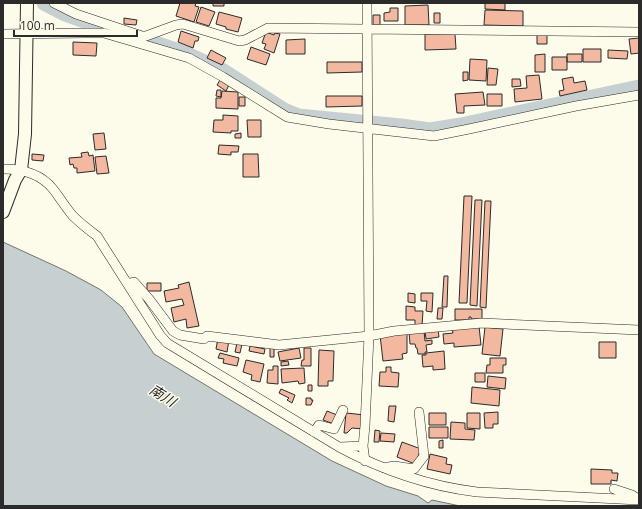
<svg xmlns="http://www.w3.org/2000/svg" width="642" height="509" font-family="'Open Sans','Noto Sans JP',sans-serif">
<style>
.water{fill:#c7d0d0;stroke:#74746e}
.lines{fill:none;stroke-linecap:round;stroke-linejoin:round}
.river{stroke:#c7d0d0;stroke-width:15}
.building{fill:#f2b8a0;stroke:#2b2b2b}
.minor-casing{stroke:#2b2b2b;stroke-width:10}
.major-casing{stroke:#2b2b2b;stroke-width:14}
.minor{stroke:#fdfbea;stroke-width:9}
.major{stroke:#fdfbea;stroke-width:12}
.labels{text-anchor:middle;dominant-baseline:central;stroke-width:3;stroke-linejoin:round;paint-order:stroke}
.water-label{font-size:14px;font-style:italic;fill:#2b2b2b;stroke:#fdfbea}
</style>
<rect width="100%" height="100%" fill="#fdfbea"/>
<path class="water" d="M3 242 66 271 101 290 122 307 154 354 332 461 386 486 418 496 428 503 432 500 460 506H3Z"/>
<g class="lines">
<path class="river" d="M44 3 65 14 115 32 141 38 185 53 222 70 284 110 298 116 401 126 430 130 461 125 639 87"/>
</g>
<path class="building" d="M180 3H196L195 6 199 7 194 22 176 16Z
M213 3H224V6H213Z
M485 3H505V10L485 9Z
M428 5 429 25H405V6Z
M201 7 215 12 209 26 196 22Z
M390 8H398V21H384V13L390 12Z
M485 10 523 11V26L484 25Z
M219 12 242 18 238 32 226 29V27L216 24Z
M434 13H440V23H434Z
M373 15H380V25H373Z
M124 18 137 20 136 25 124 24Z
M181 31 199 37 198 41H195L193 48 178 42Z
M266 32 274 35 275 33 280 34 274 53 264 49 266 44 262 43Z
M425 34H455L456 49 425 50Z
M537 34H547V44H537Z
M639 38V53L631 54 629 39Z
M305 39V54H286V40Z
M73 42 97 43 96 56 73 55Z
M251 47 270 54 266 65 247 59Z
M583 49H601V62H583Z
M211 50 226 58 222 65 207 58Z
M608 50 628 51 627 59 608 58Z
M545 54V72H535V55Z
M567 54H582V62H567Z
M552 57H567V70H552Z
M470 59 487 60 486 81 469 80Z
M327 62H362V72L327 73Z
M488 68 498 69 496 85H487Z
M463 72H468V80L463 81Z
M539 75 542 99 515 102 514 89 527 88 526 76Z
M573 77 574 83 585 81 587 90 560 96 559 91 564 90 562 79Z
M512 79H520L521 86 512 87Z
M220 80 229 85 226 91 217 85Z
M217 90H221V97L216 96Z
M222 91 238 92V109L216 108V98H221Z
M483 92 485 105 464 106V113H457L455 94Z
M487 94H502V106H487Z
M326 96H362V106L326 107Z
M239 97H245V106H239Z
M223 115 238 116V131H231V133L213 132 214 120H223Z
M247 120H261V137H248Z
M104 133 106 149 95 150 93 134Z
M241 133V138H235V134Z
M219 145 239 146 238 152H231V155L218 154Z
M88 152 89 156 93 155 95 171 77 173V168H74L73 164 70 165 69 158 82 157 81 153Z
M32 154 44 155 43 161 32 160Z
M243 154H258L259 177H243Z
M106 156 109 173 97 174 95 157Z
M464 196H472L467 303H459Z
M475 200H482L477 306 470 305Z
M485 201H491L486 308 480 307Z
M444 276H448L447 307H442Z
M189 282 199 326 187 328 186 319 174 322 171 308 184 305 182 299 166 302 164 291 179 288 178 285Z
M147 283H161V291H147Z
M408 293 415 294V303L408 302Z
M421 293H433L432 312 426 311 427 301H421Z
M406 306 415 307V311H423L422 325H415V320H406Z
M438 308H443L442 319H437Z
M455 309H482V319H471V317H469V320H455Z
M479 326 481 345 454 347V343L444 344 443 334 453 333 452 329Z
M485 327 503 329 500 356 482 354Z
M438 329 439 337 426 339 425 331Z
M424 331 425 341 432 340V344L426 345 427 352H425V354H418L417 348H416L415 344H410L409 332Z
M407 333V353L402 354 403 359 383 361 380 335Z
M218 338 229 340 227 352 216 349Z
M599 342H616V358H599Z
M237 343 242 344 240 353 235 352Z
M250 346 265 349 264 354 249 351Z
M270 348H274V357H270Z
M299 348 301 358 280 361 278 352Z
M304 348H311V366H301L302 360H304Z
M319 350 334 351 333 381H328V386H318Z
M444 351 445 369 433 370V366L423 367 422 355H426V353Z
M220 353 239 358 237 366 223 363 224 359 218 358Z
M490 358H506V365H503V373H486L487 365H490Z
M246 360 264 364 260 382 251 380 252 375 243 372Z
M288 361 289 365 281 366V362Z
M273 366H278V384L267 383 268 370H273Z
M386 367H391V372L399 373 398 387 379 386 380 372H386Z
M304 368 305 383 299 384 298 381 282 383 281 369Z
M475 373H485V382H475Z
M488 376 506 378 505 389 487 387Z
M308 385H312V391H308Z
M472 387 500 390 499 406 471 403Z
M281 389 295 395 292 403 287 400 289 398 279 393Z
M306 398H311V400H313L311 405H306Z
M389 406H396L394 422 388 421Z
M327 411 337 415 334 424 323 420Z
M498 412V424H493V428H485L484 413Z
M346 413 365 415 363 429 352 428 347 433H344Z
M429 413H446V425H429Z
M467 413H480V429L467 428Z
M451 422 465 423V429L475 430 474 440 450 439Z
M429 427H448V438H429Z
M375 430 380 431 379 442H374Z
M381 433 395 434 394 442 380 441Z
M443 440V448H439V441Z
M402 442 421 449 415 464 397 457Z
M430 454 447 458 446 464 452 465 450 474 427 469Z
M591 469 612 470V473H618L617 481 611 480V484H591Z"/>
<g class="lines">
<defs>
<path id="minor" d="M54 3 76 14 142 36H146L176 25 183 24 239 41 245 40 268 28 639 32
M3 34 85 33H104L189 58 223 77 287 117 329 124 434 136 469 129 576 106 639 95
M3 169C22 169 41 174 53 189 60 198 66 208 73 216 81 224 89 230 97 236L160 335 167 343 339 447C382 470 428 486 477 492L639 500
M128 284 134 282 149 299 173 331 180 335 204 339 207 336 279 345 369 336 394 331 482 323 639 330
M314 432 319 425 334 429 343 410
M340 447 363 446
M365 461 363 446 365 426 369 336 367 3
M384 468 394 466 414 469 424 456 419 412
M614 489 632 495 638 499"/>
<path id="major" d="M3 212 15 180 21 170 25 134 27 3"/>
</defs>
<use href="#minor" class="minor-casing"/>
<use href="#major" class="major-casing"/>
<use href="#minor" class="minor"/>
<use href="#major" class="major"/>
</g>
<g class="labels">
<g class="water-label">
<text transform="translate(163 395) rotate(32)">南川</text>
</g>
</g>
<rect width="642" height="509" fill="none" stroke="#2b2b2b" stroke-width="8"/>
<path d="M14 30v6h123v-6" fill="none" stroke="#2b2b2b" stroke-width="2"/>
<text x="20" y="30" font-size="12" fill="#2b2b2b" stroke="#fdfbea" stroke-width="3" paint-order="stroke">100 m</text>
</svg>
